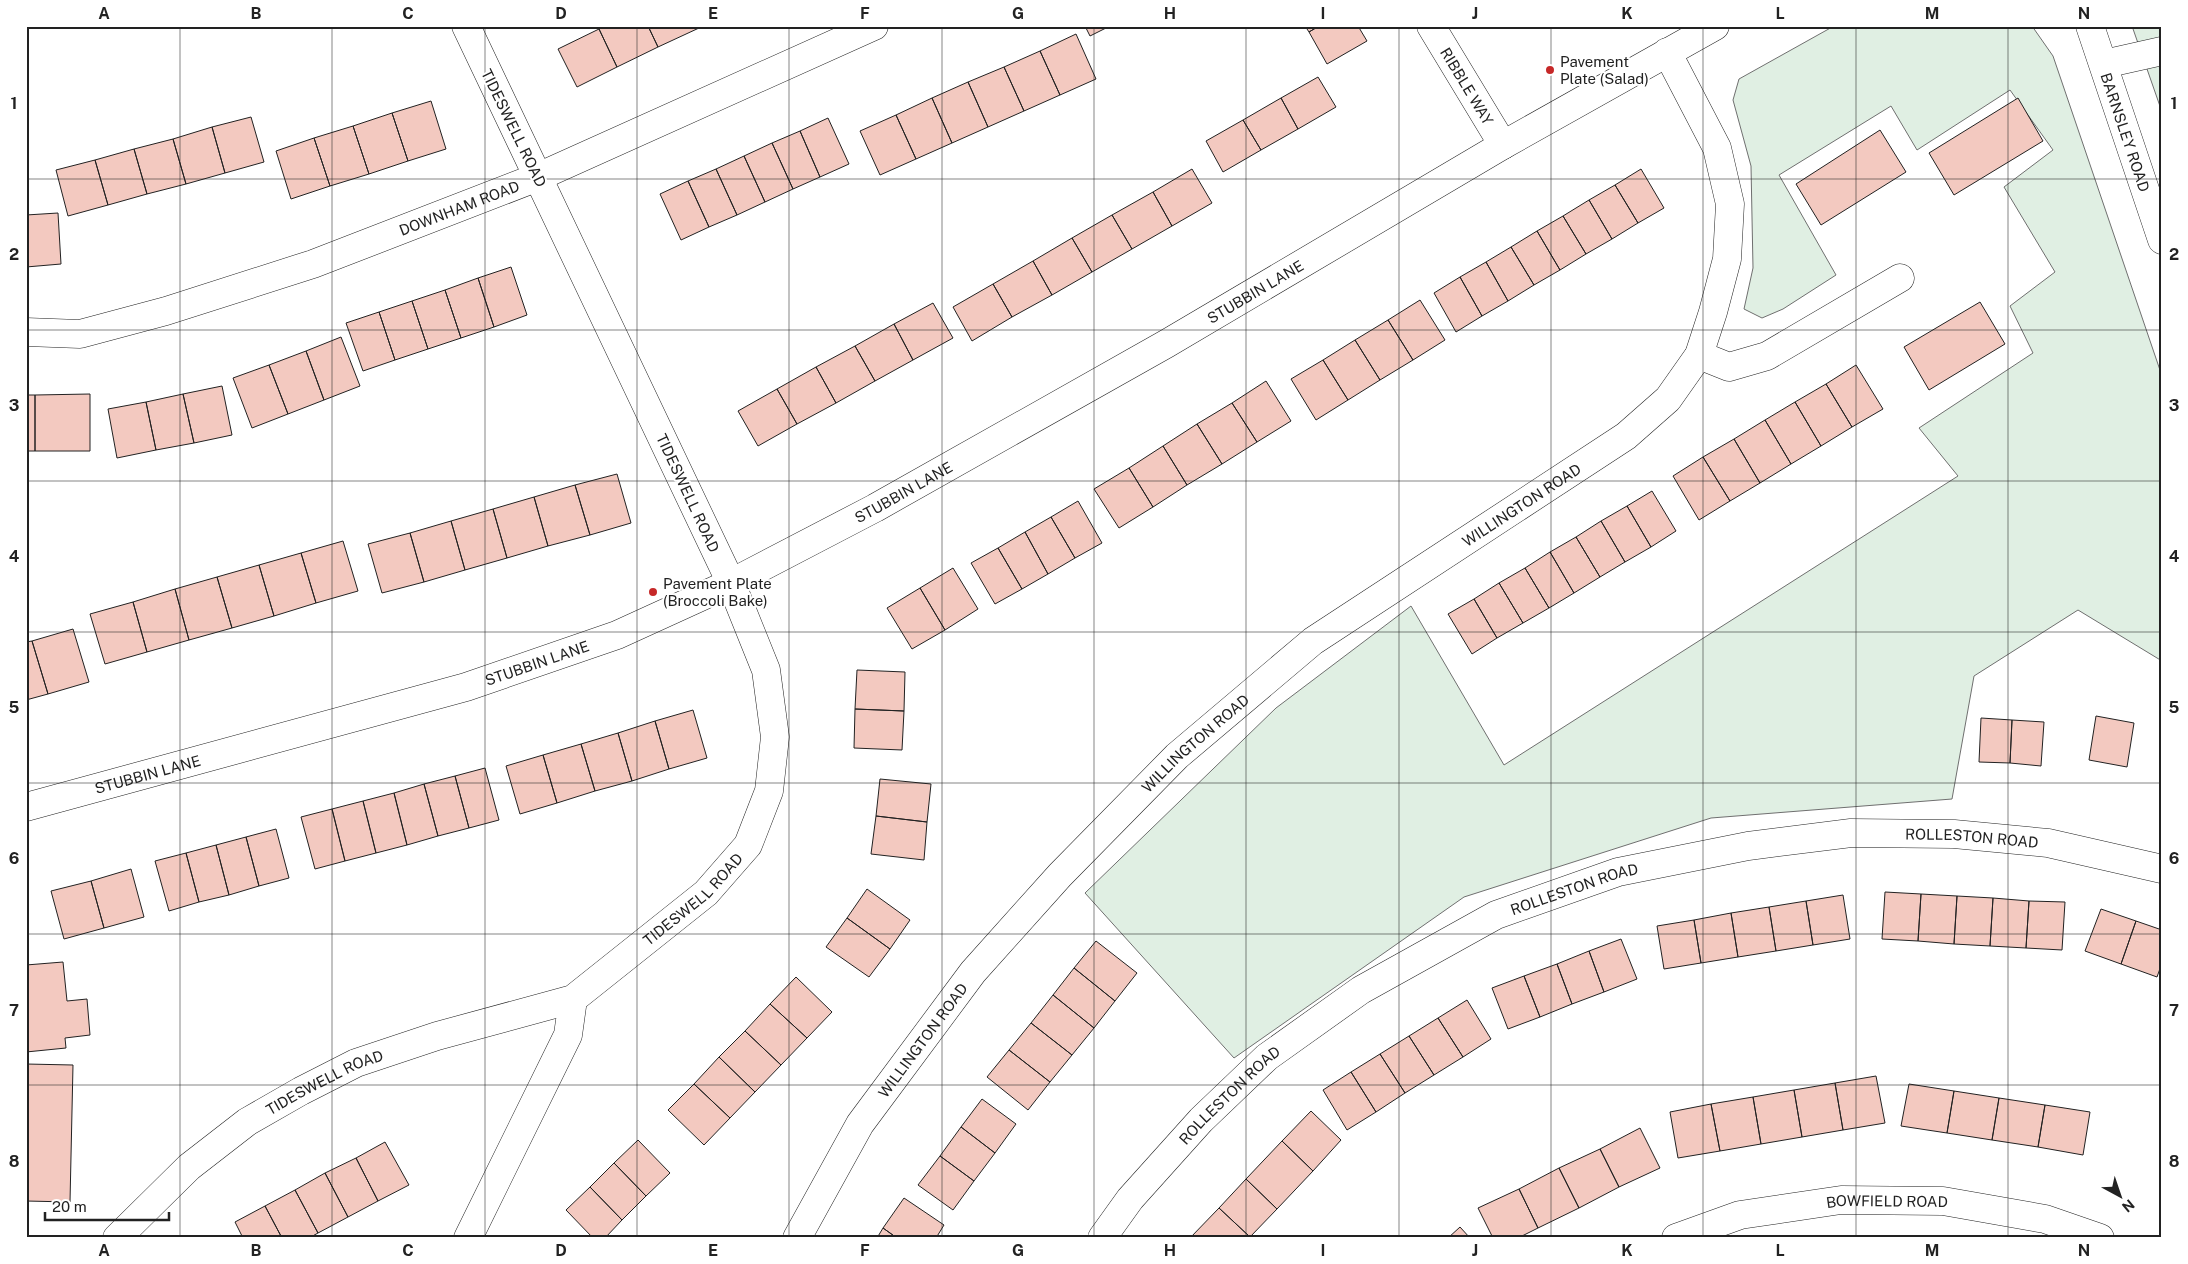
<svg xmlns="http://www.w3.org/2000/svg" width="2188" height="1264" font-family="'Public Sans',sans-serif">
<style>
.green{fill:#e0efe3;stroke:#6f6f6f}
.building{fill:#f3c9c0;stroke:#222}
.lines{fill:none;stroke-linecap:round;stroke-linejoin:round}
.minor-casing{stroke:#222;stroke-width:29}
.secondary-casing{stroke:#222;stroke-width:29}
.primary-casing{stroke:#222;stroke-width:29}
.minor{stroke:#fff;stroke-width:28}
.secondary{stroke:#fff;stroke-width:28}
.primary{stroke:#fff;stroke-width:28}
.grid{fill:none;stroke:#222;stroke-width:1;stroke-opacity:0.55}
.poi-dot{fill:#c62828;stroke:#fff;stroke-width:2}
.labels{text-anchor:middle;dominant-baseline:central;stroke-width:4;stroke-linejoin:round;paint-order:stroke}
.poi-label{font-size:15px;fill:#222;stroke:#fff;text-anchor:start}
.street-label{font-size:15px;fill:#222;stroke:#fff}
.neatline{fill:none;stroke:#222;stroke-width:2}
.grid-label{font-size:16px;text-anchor:middle;font-weight:bold;fill:#222}
</style>
<rect width="100%" height="100%" fill="#fff"/>
<path class="green" d="M1834 26H2032L2053 56 2162 376V661L2078 610 1974 676 1952 799 1711 818 1464 897 1234 1058 1085 893 1276 708 1411 606 1504 765 1958 476 1919 428 2033 353 2010 306 2055 272 2004 187 2053 150 2010 90 1917 150 1891 106 1779 175 1836 275 1783 309 1762 318 1744 309 1753 268 1751 166 1733 100 1739 79Z
M2132 26H2162V112Z"/>
<path class="building" d="M604 26H648L658 47 617 67 599 29Z
M648 26H698L699 28 658 47Z
M1085 26H1110L1090 36Z
M1305 26H1319L1309 32Z
M1319 26H1358L1367 41 1327 64 1309 32Z
M599 29 617 67 577 87 558 49Z
M1076 34 1096 79 1060 95 1040 51Z
M1040 51 1060 95 1024 111 1004 67Z
M1004 67 1024 111 988 127 968 82Z
M1318 77 1336 107 1298 129 1281 98Z
M968 82 988 127 952 143 932 98Z
M932 98 952 143 916 159 896 115Z
M1281 98 1298 129 1261 150 1243 120Z
M2018 98 2043 141 1954 195 1929 153Z
M431 101 446 149 408 161 392 113Z
M392 113 408 161 369 174 353 126Z
M896 115 916 159 880 175 860 131Z
M251 117 264 162 225 173 212 127Z
M828 118 849 164 820 177 800 131Z
M1243 120 1261 150 1223 172 1206 141Z
M353 126 369 174 330 186 314 138Z
M212 127 225 173 186 184 173 139Z
M1880 130 1906 172 1821 225 1796 184Z
M800 131 820 177 793 189 772 143Z
M314 138 330 186 291 199 276 151Z
M173 139 186 184 147 194 134 149Z
M772 143 793 189 765 202 744 156Z
M134 149 147 194 108 205 95 160Z
M744 156 765 202 737 215 716 169Z
M95 160 108 205 68 216 56 170Z
M716 169 737 215 709 227 688 181Z
M1192 169 1212 203 1172 226 1153 192Z
M1641 169 1664 208 1638 223 1615 185Z
M688 181 709 227 681 240 660 194Z
M1615 185 1638 223 1612 239 1589 200Z
M1153 192 1172 226 1132 249 1112 215Z
M1589 200 1612 239 1586 254 1563 216Z
M58 213 61 264 26 267V215Z
M1112 215 1132 249 1092 272 1072 238Z
M1563 216 1586 254 1560 270 1537 231Z
M1537 231 1560 270 1534 285 1511 247Z
M1072 238 1092 272 1052 295 1033 261Z
M1511 247 1534 285 1508 301 1486 262Z
M1033 261 1052 295 1012 317 993 284Z
M1486 262 1508 301 1482 316 1460 277Z
M511 267 527 315 494 327 478 278Z
M1460 277 1482 316 1456 332 1434 293Z
M478 278 494 327 461 338 445 290Z
M993 284 1012 317 972 341 953 307Z
M445 290 461 338 428 349 412 301Z
M1420 300 1445 340 1413 360 1388 320Z
M412 301 428 349 395 360 379 312Z
M1980 302 2005 344 1929 390 1904 347Z
M933 303 953 338 913 360 894 324Z
M379 312 395 360 363 371 346 323Z
M1388 320 1413 360 1380 380 1355 340Z
M894 324 913 360 875 381 855 346Z
M341 337 360 386 324 400 306 351Z
M1355 340 1380 380 1348 400 1323 360Z
M855 346 875 381 836 403 816 367Z
M306 351 324 400 288 414 269 365Z
M1323 360 1348 400 1316 420 1291 379Z
M269 365 288 414 252 428 233 378Z
M1856 365 1883 409 1852 427 1826 384Z
M816 367 836 403 797 424 777 389Z
M1266 381 1291 421 1257 442 1232 403Z
M1826 384 1852 427 1821 446 1795 402Z
M222 386 232 435 194 443 183 394Z
M777 389 797 424 758 446 738 411Z
M90 394V451H35V395Z
M183 394 194 443 156 450 146 402Z
M26 395H35V451H26Z
M146 402 156 450 117 458 108 409Z
M1795 402 1821 446 1791 464 1765 420Z
M1232 403 1257 442 1222 464 1197 424Z
M1765 420 1791 464 1760 483 1734 439Z
M1197 424 1222 464 1187 485 1163 446Z
M1734 439 1760 483 1730 501 1703 457Z
M1163 446 1187 485 1153 507 1129 468Z
M1703 457 1730 501 1699 520 1673 476Z
M1129 468 1153 507 1119 528 1094 489Z
M617 474 631 523 590 535 575 485Z
M575 485 590 535 548 546 534 497Z
M1652 491 1676 531 1651 547 1627 506Z
M534 497 548 546 507 558 493 509Z
M1078 501 1102 543 1075 558 1051 517Z
M1627 506 1651 547 1625 562 1601 521Z
M493 509 507 558 465 570 451 521Z
M1051 517 1075 558 1048 574 1025 532Z
M451 521 465 570 424 582 410 533Z
M1601 521 1625 562 1600 577 1576 537Z
M1025 532 1048 574 1022 589 998 548Z
M410 533 424 582 382 593 368 544Z
M1576 537 1600 577 1574 593 1550 552Z
M343 541 358 591 316 603 301 553Z
M998 548 1022 589 995 604 971 563Z
M1550 552 1574 593 1549 608 1525 568Z
M301 553 316 603 274 616 259 565Z
M259 565 274 616 232 628 217 577Z
M953 568 978 609 945 630 920 588Z
M1525 568 1549 608 1523 623 1499 583Z
M217 577 232 628 189 640 175 589Z
M1499 583 1523 623 1497 638 1474 599Z
M920 588 945 630 912 649 887 608Z
M175 589 189 640 147 652 133 602Z
M1474 599 1497 638 1472 654 1448 614Z
M133 602 147 652 105 664 90 614Z
M73 629 89 682 48 694 32 641Z
M32 641 48 694 26 700V642Z
M857 670 905 672 904 711 855 709Z
M855 709 904 711 902 750 854 748Z
M693 710 707 758 669 769 655 721Z
M2096 716 2134 723 2127 767 2089 760Z
M1981 718 2012 720 2010 763 1979 762Z
M2012 720 2044 722 2041 766 2010 763Z
M655 721 669 769 632 781 618 733Z
M618 733 632 781 595 791 581 744Z
M581 744 595 791 557 803 543 755Z
M543 755 557 803 520 814 506 766Z
M485 768 499 820 469 828 455 776Z
M455 776 469 828 438 836 424 784Z
M880 779 931 784 927 822 876 816Z
M424 784 438 836 407 845 394 793Z
M394 793 407 845 376 853 363 801Z
M363 801 376 853 345 861 332 809Z
M332 809 345 861 315 869 301 817Z
M876 816 927 822 924 860 871 854Z
M276 829 289 878 259 886 246 837Z
M246 837 259 886 229 895 216 845Z
M216 845 229 895 199 902 186 853Z
M186 853 199 902 169 911 155 861Z
M131 869 144 917 104 928 91 881Z
M91 881 104 928 64 939 51 891Z
M867 889 910 920 890 949 847 918Z
M1885 892 1921 894 1918 941 1882 939Z
M1921 894 1957 896 1954 944 1918 941Z
M1843 895 1850 939 1813 945 1806 901Z
M1957 896 1993 898 1990 946 1954 944Z
M1993 898 2029 901 2026 948 1990 946Z
M1806 901 1813 945 1776 951 1769 907Z
M2029 901 2065 902 2062 950 2026 948Z
M1769 907 1776 951 1738 957 1731 913Z
M2101 909 2136 921 2121 964 2085 951Z
M1731 913 1738 957 1701 963 1694 920Z
M847 918 890 949 869 977 826 947Z
M1694 920 1701 963 1664 969 1657 926Z
M2136 921 2162 930V963L2157 977 2121 964Z
M1621 939 1637 979 1604 992 1589 951Z
M1096 941 1137 973 1115 1001 1074 968Z
M1589 951 1604 992 1572 1004 1557 964Z
M63 962 67 1001 87 999 90 1035 65 1038 66 1048 26 1052V965Z
M1557 964 1572 1004 1540 1017 1524 976Z
M1074 968 1115 1001 1094 1028 1053 995Z
M1524 976 1540 1017 1508 1029 1492 988Z
M796 977 832 1012 807 1038 770 1004Z
M1053 995 1094 1028 1072 1055 1031 1023Z
M1467 1000 1491 1039 1463 1057 1438 1018Z
M770 1004 807 1038 781 1065 745 1031Z
M1438 1018 1463 1057 1434 1075 1409 1036Z
M1031 1023 1072 1055 1050 1082 1009 1050Z
M745 1031 781 1065 755 1092 719 1057Z
M1409 1036 1434 1075 1405 1093 1380 1054Z
M1009 1050 1050 1082 1028 1110 987 1077Z
M1380 1054 1405 1093 1376 1112 1351 1072Z
M719 1057 755 1092 730 1118 694 1084Z
M26 1064 73 1065 70 1202 26 1201Z
M1351 1072 1376 1112 1347 1130 1323 1090Z
M1876 1076 1885 1123 1843 1130 1835 1083Z
M1835 1083 1843 1130 1802 1137 1794 1090Z
M694 1084 730 1118 704 1145 668 1110Z
M1909 1084 1954 1091 1947 1133 1901 1126Z
M1794 1090 1802 1137 1761 1144 1753 1097Z
M1954 1091 1999 1098 1992 1140 1947 1133Z
M1753 1097 1761 1144 1720 1151 1711 1104Z
M1999 1098 2045 1105 2038 1147 1992 1140Z
M982 1099 1016 1124 995 1153 961 1127Z
M1711 1104 1720 1151 1678 1158 1670 1112Z
M2045 1105 2090 1112 2083 1155 2038 1147Z
M1311 1111 1341 1140 1313 1171 1282 1141Z
M961 1127 995 1153 974 1181 940 1156Z
M1640 1128 1660 1168 1619 1187 1600 1149Z
M638 1140 670 1173 646 1196 614 1163Z
M1282 1141 1313 1171 1277 1209 1246 1179Z
M385 1142 409 1185 378 1201 356 1158Z
M1600 1149 1619 1187 1579 1208 1559 1168Z
M940 1156 974 1181 953 1210 918 1185Z
M356 1158 378 1201 348 1217 325 1173Z
M614 1163 646 1196 622 1220 590 1187Z
M1559 1168 1579 1208 1538 1228 1519 1189Z
M325 1173 348 1217 318 1233 295 1190Z
M1246 1179 1277 1209 1250 1237 1219 1208Z
M590 1187 622 1220 605 1238H593L566 1210Z
M1519 1189 1538 1228 1518 1238H1493L1478 1208Z
M295 1190 318 1233 309 1238H282L265 1206Z
M904 1198 944 1225 936 1238H897L883 1228Z
M265 1206 282 1238H243L235 1222Z
M1219 1208 1250 1237 1249 1238H1190Z
M1460 1227 1470 1238H1448Z
M883 1228 897 1238H877Z"/>
<g class="lines">
<defs>
<g id="minor">
<path id="s1" d="M1431 26 1503 145"/>
<path d="M2104 64 2162 51"/>
<path id="s2" d="M26 332 80 334 166 311 313 264 538 177 874 26"/>
<path d="M1699 355 1729 367 1767 356 1900 278"/>
<path id="s3" d="M117 1238 189 1167 247 1122 301 1091 356 1063 437 1036 573 999 706 893 748 845 769 791 775 737 766 670 731 583 466 26"/>
<path d="M468 1238 568 1035 573 999"/>
<path id="s4" d="M797 1238 860 1124 973 972 1060 875 1177 756 1313 641 1626 436 1668 399 1699 355 1713 312 1727 259 1730 204 1717 148 1667 52"/>
<path id="s5" d="M1102 1238 1130 1199 1201 1120 1267 1057 1361 990 1496 915 1618 872 1748 846 1851 833 1954 834 2048 843 2162 869"/>
<path id="s6" d="M1676 1238 1740 1215 1841 1200 1943 1201 2045 1219 2100 1238"/>
</g>
<g id="secondary">
<path id="s7" d="M26 807 466 687 617 635 731 583 875 508 1166 344 1503 145 1715 26"/>
</g>
<g id="primary">
<path id="s8" d="M2090 26 2162 240"/>
</g>
</defs>
<use href="#minor" class="minor-casing"/>
<use href="#secondary" class="secondary-casing"/>
<use href="#primary" class="primary-casing"/>
<use href="#minor" class="minor"/>
<use href="#secondary" class="secondary"/>
<use href="#primary" class="primary"/>
</g>
<path class="grid" d="M180 26V1238M332 26V1238M485 26V1238M637 26V1238M789 26V1238M942 26V1238M1094 26V1238M1246 26V1238M1399 26V1238M1551 26V1238M1703 26V1238M1856 26V1238M2008 26V1238M26 179H2162M26 330H2162M26 481H2162M26 632H2162M26 783H2162M26 934H2162M26 1085H2162"/>
<g class="poi-dot">
<circle cx="1550" cy="70" r="5"/>
<circle cx="653" cy="592" r="5"/>
</g>
<g class="labels">
<g class="poi-label">
<text x="1560" y="61">Pavement<tspan x="1560" dy="17">Plate (Salad)</tspan></text>
<text x="663" y="583">Pavement Plate<tspan x="663" dy="17">(Broccoli Bake)</tspan></text>
</g>
<g class="street-label">
<text stroke="none"><textPath href="#s1" startOffset="70">RIBBLE WAY</textPath></text>
<text transform="translate(514 128) rotate(64)">TIDESWELL ROAD</text>
<text stroke="none"><textPath href="#s8" startOffset="112">BARNSLEY ROAD</textPath></text>
<text stroke="none"><textPath href="#s2" startOffset="454">DOWNHAM ROAD</textPath></text>
<text stroke="none"><textPath href="#s7" startOffset="1341">STUBBIN LANE</textPath></text>
<text stroke="none"><textPath href="#s7" startOffset="936">STUBBIN LANE</textPath></text>
<text transform="translate(688 493) rotate(65)">TIDESWELL ROAD</text>
<text stroke="none"><textPath href="#s4" startOffset="1044">WILLINGTON ROAD</textPath></text>
<text stroke="none"><textPath href="#s7" startOffset="531">STUBBIN LANE</textPath></text>
<text stroke="none"><textPath href="#s4" startOffset="639">WILLINGTON ROAD</textPath></text>
<text stroke="none"><textPath href="#s7" startOffset="126">STUBBIN LANE</textPath></text>
<text stroke="none"><textPath href="#s5" startOffset="1002">ROLLESTON ROAD</textPath></text>
<text stroke="none"><textPath href="#s5" startOffset="598">ROLLESTON ROAD</textPath></text>
<text stroke="none"><textPath href="#s3" startOffset="681">TIDESWELL ROAD</textPath></text>
<text stroke="none"><textPath href="#s4" startOffset="235">WILLINGTON ROAD</textPath></text>
<text stroke="none"><textPath href="#s3" startOffset="262">TIDESWELL ROAD</textPath></text>
<text stroke="none"><textPath href="#s5" startOffset="192">ROLLESTON ROAD</textPath></text>
<text stroke="none"><textPath href="#s6" startOffset="216">BOWFIELD ROAD</textPath></text>
</g>
</g>
<rect width="2188" height="1264" fill="none" stroke="#ffffff" stroke-width="55"/>
<g transform="translate(2120 1196) rotate(140)" stroke="#ffffff" stroke-width="4" paint-order="stroke">
<path d="M0-4L9 19L0 12L-9 19Z" fill="#222222"/>
<text y="-8" font-size="14" font-weight="bold" text-anchor="middle" fill="#222222">N</text>
</g>
<path d="M45 1212v8h124v-8" fill="none" stroke="#222222" stroke-width="2.5"/>
<text x="52" y="1212" font-size="15" fill="#222222" stroke="#ffffff" stroke-width="4" paint-order="stroke">20 m</text>
<rect x="28" y="28" width="2132" height="1208" class="neatline"/>
<g class="grid-label">
<text x="104" y="19">A</text>
<text x="256" y="19">B</text>
<text x="408" y="19">C</text>
<text x="561" y="19">D</text>
<text x="713" y="19">E</text>
<text x="865" y="19">F</text>
<text x="1018" y="19">G</text>
<text x="1170" y="19">H</text>
<text x="1323" y="19">I</text>
<text x="1475" y="19">J</text>
<text x="1627" y="19">K</text>
<text x="1780" y="19">L</text>
<text x="1932" y="19">M</text>
<text x="2084" y="19">N</text>
<text x="14" y="109">1</text>
<text x="2174" y="109">1</text>
<text x="14" y="260">2</text>
<text x="2174" y="260">2</text>
<text x="14" y="411">3</text>
<text x="2174" y="411">3</text>
<text x="14" y="562">4</text>
<text x="2174" y="562">4</text>
<text x="14" y="713">5</text>
<text x="2174" y="713">5</text>
<text x="14" y="864">6</text>
<text x="2174" y="864">6</text>
<text x="14" y="1016">7</text>
<text x="2174" y="1016">7</text>
<text x="14" y="1167">8</text>
<text x="2174" y="1167">8</text>
<text x="104" y="1256">A</text>
<text x="256" y="1256">B</text>
<text x="408" y="1256">C</text>
<text x="561" y="1256">D</text>
<text x="713" y="1256">E</text>
<text x="865" y="1256">F</text>
<text x="1018" y="1256">G</text>
<text x="1170" y="1256">H</text>
<text x="1323" y="1256">I</text>
<text x="1475" y="1256">J</text>
<text x="1627" y="1256">K</text>
<text x="1780" y="1256">L</text>
<text x="1932" y="1256">M</text>
<text x="2084" y="1256">N</text>
</g>
</svg>
